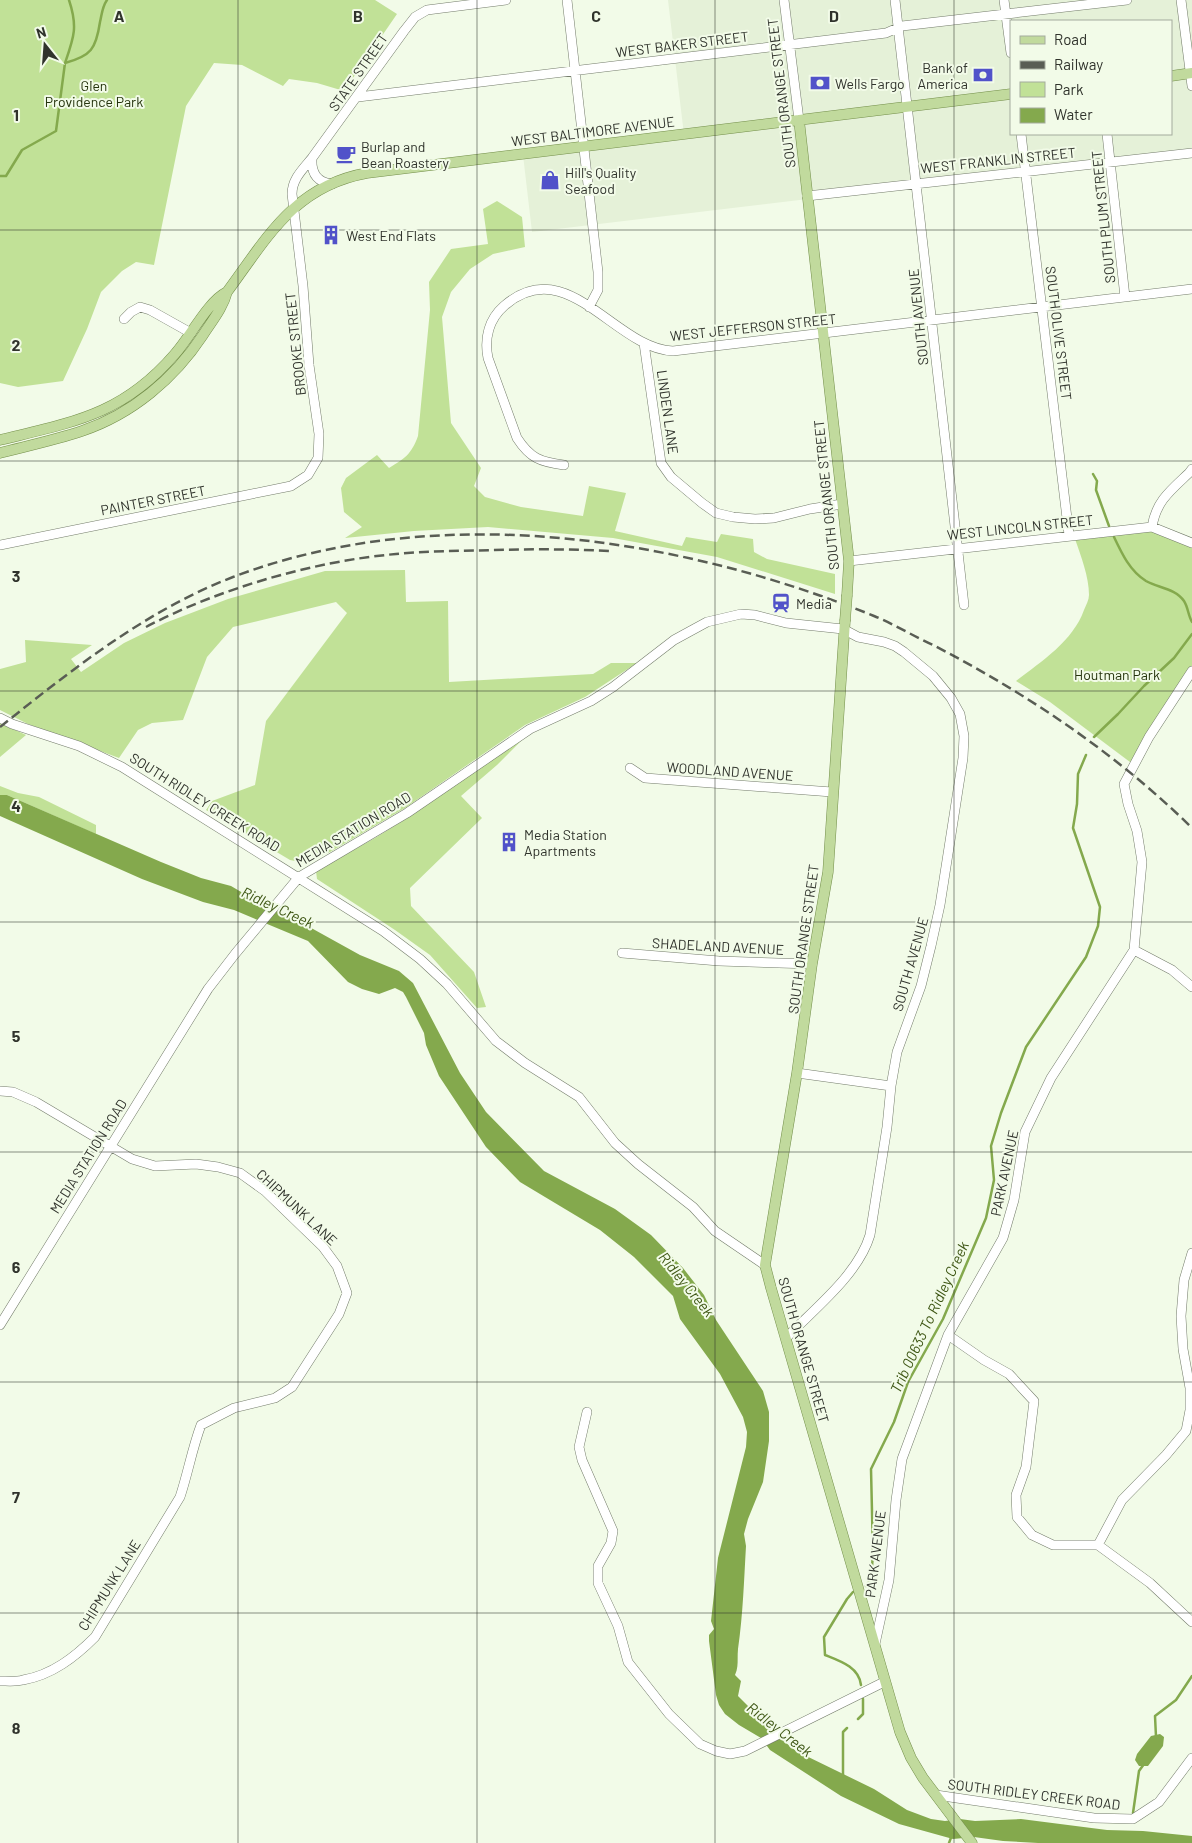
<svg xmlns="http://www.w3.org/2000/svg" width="1192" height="1843" font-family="Barlow,sans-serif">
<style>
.built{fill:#e5f1d8;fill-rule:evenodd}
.green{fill:#c1e197}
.water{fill:#84a94d}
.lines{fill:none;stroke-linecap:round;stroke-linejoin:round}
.stream{stroke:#84a94d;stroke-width:2.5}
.minor-casing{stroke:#747c6b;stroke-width:10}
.major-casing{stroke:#748f4b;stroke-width:11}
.minor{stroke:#fff;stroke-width:9}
.major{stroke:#c1da9d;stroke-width:10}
.rail{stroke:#595d54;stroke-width:2.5;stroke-dasharray:10 5;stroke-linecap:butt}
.major-bridge-casing{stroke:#748f4b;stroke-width:11;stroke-linecap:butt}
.major-bridge{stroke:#c1da9d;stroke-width:10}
.grid{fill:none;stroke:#30332c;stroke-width:1;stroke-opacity:0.55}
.labels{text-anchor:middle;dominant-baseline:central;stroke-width:4;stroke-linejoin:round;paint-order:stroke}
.street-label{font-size:14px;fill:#30332c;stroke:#f2fbe8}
.poi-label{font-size:14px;fill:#30332c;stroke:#f2fbe8;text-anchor:start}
.park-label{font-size:14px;fill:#25340d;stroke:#f2fbe8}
.water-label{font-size:15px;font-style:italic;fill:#3e5614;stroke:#f2fbe8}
.grid-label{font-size:16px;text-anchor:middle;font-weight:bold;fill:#30332c;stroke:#f2fbe8;stroke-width:4;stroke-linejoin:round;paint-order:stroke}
</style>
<rect width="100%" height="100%" fill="#f2fbe8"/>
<path class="built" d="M668 0H1192V153L532 232 523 155 684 135ZM1011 21H1171V134H1011Z"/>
<path class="green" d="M0 0H375L397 14 344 91 317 83 289 79 283 86 242 65 214 63 186 106 154 265 136 262 122 271 101 292 87 329 63 381 18 387 0 383Z
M497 201 522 217 525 247 493 254 470 269 451 292 442 317 451 423 481 468 474 486 485 497 521 507 583 516 589 486 626 493 615 531 682 546 686 537 717 542 721 534 753 539 754 552 767 559 835 574V594L717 557 613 538 488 527 414 531 345 538 362 527 344 512 341 488 346 478 377 455 389 468C405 458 411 455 418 436L430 310 429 282 451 249 488 244 483 209Z
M1152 527 1192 543V671L1134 765 1050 702 1016 681C1042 661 1073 641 1084 610 1086 605 1089 600 1089 595 1089 577 1081 556 1075 539Z
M405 570 406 602 448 601 449 682 593 674 611 663H637L585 697 525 725 405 808 330 852 305 863 290 860 206 810 212 801 255 785 266 721 347 613 336 602 233 627 207 657 183 720 152 723 138 730 119 758 28 724 0 710V669L26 662 25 640 92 645 71 659 81 672 124 643 165 623 228 599 325 571Z
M0 723 26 735 0 757Z
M524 738 497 765 461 796 482 818 410 888 411 906 474 972 486 1007 477 1008 430 955 395 930 317 879 316 871 375 838 409 817Z
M0 786 18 793 39 797 96 825V834L7 795H0Z"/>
<path class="water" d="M0 795H7L161 862 201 878 231 886 263 905 295 919 360 955 399 971 413 983 460 1073 486 1112 544 1171 615 1209 651 1235 683 1268 704 1295 716 1320 763 1391 769 1412V1441L763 1482 748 1519 744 1534 746 1546C744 1580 743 1615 738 1649 737 1659 739 1666 735 1675L741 1681 738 1696 767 1725 776 1731 780 1738 796 1751 874 1789 907 1810 931 1819 945 1821 960 1819 975 1821 1021 1819 1107 1830 1143 1831 1192 1836V1843H1038L1003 1841 974 1837 953 1839 899 1824 841 1796 770 1750 761 1738 739 1725 725 1714 719 1705 716 1695 709 1641V1635L714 1629 711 1621 718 1558 746 1447 747 1432 743 1417 720 1374 680 1319 673 1296 634 1257 600 1230 520 1182 486 1147 439 1076 426 1045 424 1033 406 997 403 992 395 988 379 994 362 989 348 982 308 941 234 910 203 902 142 879 0 816Z
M1160 1734 1164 1737 1163 1746 1148 1766H1139L1135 1760 1137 1754 1151 1736Z"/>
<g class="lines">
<path class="stream" d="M65 63C74 37 78 27 69 0
M0 176H6L22 150 56 131 65 63C91 56 96 49 100 22 102 14 102 7 107 0
M1093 474 1097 481 1096 490 1109 526
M1114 537C1122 554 1130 571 1146 581 1158 588 1175 588 1184 601 1188 607 1188 615 1192 622
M1094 737 1118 714 1144 686 1174 658 1192 634
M866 1586 871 1579 873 1554 871 1469 894 1422 908 1382 943 1319 986 1218 994 1180 991 1146 1001 1113 1026 1047 1086 957 1098 926 1100 907 1073 828 1077 804 1078 774 1086 755
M853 1592 847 1599 824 1637 825 1655C840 1661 859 1667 861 1685
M858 1719 863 1714V1699
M1156 1737 1155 1716 1176 1700 1192 1676
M843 1776V1732L847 1728
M1133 1813 1139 1771 1144 1764
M949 1843 952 1835"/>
<defs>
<path id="minor" d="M567 0 598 272V290L589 307
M784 0 799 120
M895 0 964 605
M1004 0 1011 53
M1181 0 1192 86
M358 97 886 33 902 26 1127 0
M1021 134 1069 535
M1107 134 1125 297
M312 158C311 173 317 182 332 184
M807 196 1192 153
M124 319 131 312 140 307 150 310 191 333
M644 343 661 463 671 477 702 503 716 513 733 517 755 519 774 518 810 509 842 504
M564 465C540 462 530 458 517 438L488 358C484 338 489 319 504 306 567 251 615 349 673 351L1192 289
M1152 527C1156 501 1171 490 1189 473L1192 469
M0 545 291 486 308 475 318 458 319 434 309 365 303 286 292 194C292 179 303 169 312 158L404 31 415 17 427 10 506 0
M849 561 1152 527 1192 543
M0 718 12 724 79 746 122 767 383 931 420 959 447 984 496 1041 525 1063 579 1097 615 1143 638 1164 693 1207 715 1231 765 1265
M630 768 645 778 832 792
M1134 950 1172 970 1192 987
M622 953 719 961 812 964
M797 1073 891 1086
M0 1091 13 1092 36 1102 132 1159 155 1166 196 1164 218 1167 240 1173 265 1191 323 1247 337 1266 347 1293 339 1314 292 1387 275 1398 234 1408 201 1425C192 1449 188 1473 180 1497L95 1637C75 1657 52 1675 23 1680 16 1682 7 1681 0 1681
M0 1325 208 989 235 954 299 877 407 813 530 729 591 701 613 687 674 640 707 622 741 614 755 615 786 623 843 629 858 637 884 642 895 646 904 652 933 676 951 698 960 714 964 736 963 758 940 905 931 946 921 986 897 1052 891 1086 887 1127 870 1235C858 1275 814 1309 786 1338
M948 1335 984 1360 1009 1374 1034 1401 1026 1467 1016 1495 1017 1517 1032 1535 1053 1545H1098L1150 1583 1192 1622
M587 1412 579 1447 582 1460 613 1531 611 1543 598 1566V1583L618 1626 628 1662 669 1714 700 1744 716 1751 730 1754 745 1751 884 1682
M1098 1545 1122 1500 1166 1455 1186 1431 1190 1410V1388L1183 1349 1181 1316 1184 1280 1192 1253
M875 1644 889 1580 896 1500 902 1459 948 1335 1003 1238 1014 1200 1025 1132 1051 1078 1134 950 1142 862 1137 831 1128 804 1124 784 1149 737 1192 671
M936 1795 1094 1818 1133 1819 1159 1802 1192 1758"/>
<path id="major" d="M1171 76 1192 73
M799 120 849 561 847 595
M0 440C73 422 122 415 174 355 190 338 207 302 227 292
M0 453C27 446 55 440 82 431 132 414 174 379 203 335 212 321 223 308 227 292 267 238 294 186 367 173L1011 94
M845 621 828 872 812 964 797 1073 765 1265 771 1288 900 1732 911 1758 923 1778 972 1843"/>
</defs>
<use href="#minor" class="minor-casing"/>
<use href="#major" class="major-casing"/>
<use href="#minor" class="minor"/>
<use href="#major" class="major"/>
<path class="rail" d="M146 627C218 589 314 561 396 554 428 551 461 551 494 550 533 549 572 549 611 551
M0 727C73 669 145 611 233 577 436 500 677 536 874 616 894 624 913 636 933 645 1026 693 1117 754 1192 828"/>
<defs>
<path id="major-bridge" d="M845 621 847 595"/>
</defs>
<use href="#major-bridge" class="major-bridge-casing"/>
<use href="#major-bridge" class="major-bridge"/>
</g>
<path class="grid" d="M238 0V1843M477 0V1843M715 0V1843M954 0V1843M0 230H1192M0 461H1192M0 691H1192M0 922H1192M0 1152H1192M0 1382H1192M0 1613H1192"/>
<defs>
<symbol id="bank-bare" viewBox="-9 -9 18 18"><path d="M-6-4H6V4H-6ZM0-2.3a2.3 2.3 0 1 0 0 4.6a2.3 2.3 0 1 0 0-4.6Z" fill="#5152c9" stroke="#f2fbe8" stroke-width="2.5" paint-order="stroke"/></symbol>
<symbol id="cafe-bare" viewBox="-9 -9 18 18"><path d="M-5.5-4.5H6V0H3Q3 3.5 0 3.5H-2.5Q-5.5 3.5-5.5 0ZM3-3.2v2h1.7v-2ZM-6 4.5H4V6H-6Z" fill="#5152c9" stroke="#f2fbe8" stroke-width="2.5" paint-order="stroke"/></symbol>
<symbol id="shop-bare" viewBox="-9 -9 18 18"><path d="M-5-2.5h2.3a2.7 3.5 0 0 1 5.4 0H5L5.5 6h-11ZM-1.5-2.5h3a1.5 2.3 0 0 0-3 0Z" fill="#5152c9" stroke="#f2fbe8" stroke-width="2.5" paint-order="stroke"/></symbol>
<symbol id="building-bare" viewBox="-9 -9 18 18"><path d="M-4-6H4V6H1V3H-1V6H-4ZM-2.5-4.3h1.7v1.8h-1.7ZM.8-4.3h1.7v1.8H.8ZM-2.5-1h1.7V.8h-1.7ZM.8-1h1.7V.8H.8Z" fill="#5152c9" stroke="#f2fbe8" stroke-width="2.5" paint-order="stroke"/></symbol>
<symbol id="station-bare" viewBox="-9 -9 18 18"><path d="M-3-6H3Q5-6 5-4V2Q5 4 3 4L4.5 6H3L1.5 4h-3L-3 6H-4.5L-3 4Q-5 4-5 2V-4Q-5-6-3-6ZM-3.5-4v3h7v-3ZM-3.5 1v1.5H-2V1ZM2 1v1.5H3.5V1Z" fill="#5152c9" stroke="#f2fbe8" stroke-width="2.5" paint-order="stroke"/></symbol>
</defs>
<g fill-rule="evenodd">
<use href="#bank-bare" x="969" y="61" width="28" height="28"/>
<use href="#bank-bare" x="806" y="69" width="28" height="28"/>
<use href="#cafe-bare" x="332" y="140" width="28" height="28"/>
<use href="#shop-bare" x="536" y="166" width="28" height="28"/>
<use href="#building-bare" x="317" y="221" width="28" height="28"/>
<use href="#station-bare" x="767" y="589" width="28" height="28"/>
<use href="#building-bare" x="495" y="828" width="28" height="28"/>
</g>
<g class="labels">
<g class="street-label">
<text transform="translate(682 44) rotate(-7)">WEST BAKER STREET</text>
<text transform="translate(358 72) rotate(-55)">STATE STREET</text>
<text transform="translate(781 93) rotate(-97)">SOUTH ORANGE STREET</text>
<text transform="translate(593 131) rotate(-7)">WEST BALTIMORE AVENUE</text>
<text transform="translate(998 160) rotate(-6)">WEST FRANKLIN STREET</text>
<text transform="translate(1103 217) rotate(-96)">SOUTH PLUM STREET</text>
<text transform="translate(918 317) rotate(-96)">SOUTH AVENUE</text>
<text transform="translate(753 327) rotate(-6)">WEST JEFFERSON STREET</text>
<text transform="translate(1059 333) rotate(83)">SOUTH OLIVE STREET</text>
<text transform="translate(295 344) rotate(-96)">BROOKE STREET</text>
<text transform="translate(668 412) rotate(82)">LINDEN LANE</text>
<text transform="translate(826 495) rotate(-96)">SOUTH ORANGE STREET</text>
<text transform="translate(153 500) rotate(-11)">PAINTER STREET</text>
<text transform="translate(1020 527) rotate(-6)">WEST LINCOLN STREET</text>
<text transform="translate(730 771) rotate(4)">WOODLAND AVENUE</text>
<text transform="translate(205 802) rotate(32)">SOUTH RIDLEY CREEK ROAD</text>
<text transform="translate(353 829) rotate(-31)">MEDIA STATION ROAD</text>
<text transform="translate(803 939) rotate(-82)">SOUTH ORANGE STREET</text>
<text transform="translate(718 946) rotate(3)">SHADELAND AVENUE</text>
<text transform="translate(910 964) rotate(-74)">SOUTH AVENUE</text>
<text transform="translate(88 1156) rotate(-58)">MEDIA STATION ROAD</text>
<text transform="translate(1004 1173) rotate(-78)">PARK AVENUE</text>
<text transform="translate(297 1207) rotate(43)">CHIPMUNK LANE</text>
<text transform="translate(804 1350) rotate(74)">SOUTH ORANGE STREET</text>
<text transform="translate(875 1554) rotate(-83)">PARK AVENUE</text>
<text transform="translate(109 1585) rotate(-58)">CHIPMUNK LANE</text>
<text transform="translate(1034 1794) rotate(7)">SOUTH RIDLEY CREEK ROAD</text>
</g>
<g class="poi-label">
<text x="968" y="67" text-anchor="end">Bank of<tspan x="968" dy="16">America</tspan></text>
<text x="835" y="83">Wells Fargo</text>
<text x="361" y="146">Burlap and<tspan x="361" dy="16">Bean Roastery</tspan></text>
<text x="565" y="172">Hill's Quality<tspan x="565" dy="16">Seafood</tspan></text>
<text x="346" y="235">West End Flats</text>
<text x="796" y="603">Media</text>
<text x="524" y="834">Media Station<tspan x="524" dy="16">Apartments</tspan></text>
</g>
<g class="park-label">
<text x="94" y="85">Glen<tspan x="94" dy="16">Providence Park</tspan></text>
<text x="1117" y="674">Houtman Park</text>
</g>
<g class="water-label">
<text transform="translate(278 907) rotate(25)">Ridley Creek</text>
<text transform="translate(687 1284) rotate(51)">Ridley Creek</text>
<text transform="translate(929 1317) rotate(-65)">Trib 00633 To Ridley Creek</text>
<text transform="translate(780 1729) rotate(38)">Ridley Creek</text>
</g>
</g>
<g class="grid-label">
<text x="119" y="22">A</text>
<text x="358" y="22">B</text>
<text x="596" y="22">C</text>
<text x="834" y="22">D</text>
<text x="16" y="121">1</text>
<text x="16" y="351">2</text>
<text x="16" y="582">3</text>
<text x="16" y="812">4</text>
<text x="16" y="1042">5</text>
<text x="16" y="1273">6</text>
<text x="16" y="1503">7</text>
<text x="16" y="1734">8</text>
</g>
<rect x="1010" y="20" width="162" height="115" fill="#f2fbe8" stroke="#a4ab9d"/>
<rect x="1020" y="36" width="25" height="8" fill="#c1da9d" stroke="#a4ab9d"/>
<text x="1054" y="45" font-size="15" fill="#30332c">Road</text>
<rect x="1020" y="61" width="25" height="8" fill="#595d54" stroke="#a4ab9d"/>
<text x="1054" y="70" font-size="15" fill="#30332c">Railway</text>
<rect x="1020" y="82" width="25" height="15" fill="#c1e197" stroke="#a4ab9d"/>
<text x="1054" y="95" font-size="15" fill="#30332c">Park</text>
<rect x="1020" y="108" width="25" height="15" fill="#84a94d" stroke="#a4ab9d"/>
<text x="1054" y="120" font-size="15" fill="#30332c">Water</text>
<g transform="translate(45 45) rotate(343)" stroke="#f2fbe8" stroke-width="4" paint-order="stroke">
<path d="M0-4L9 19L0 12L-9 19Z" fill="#30332c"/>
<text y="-8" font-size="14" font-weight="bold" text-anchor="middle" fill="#30332c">N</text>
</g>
</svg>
